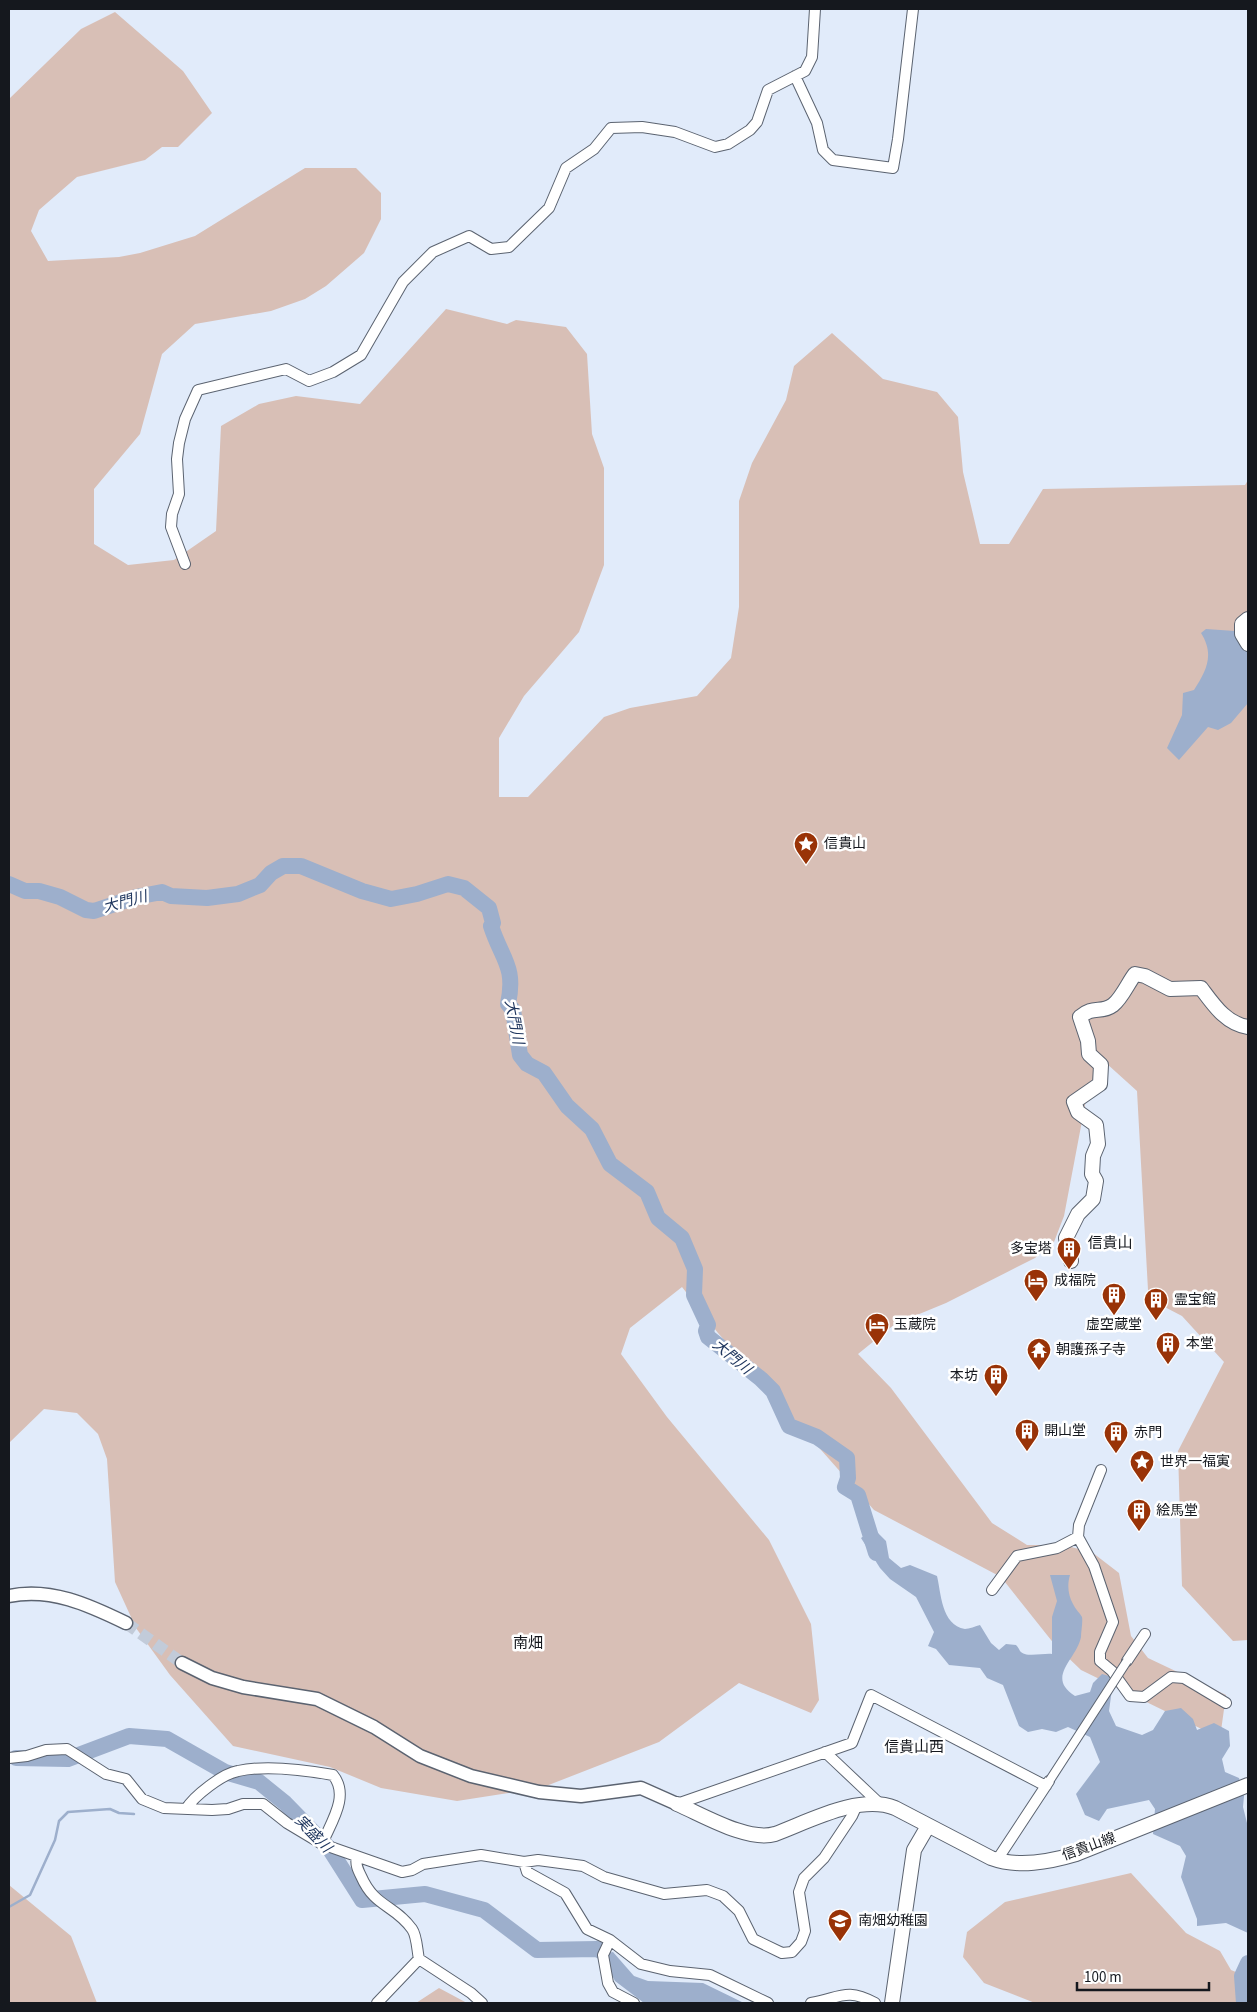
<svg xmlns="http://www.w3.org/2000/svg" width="1257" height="2012" font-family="'Source Sans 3','Noto Sans JP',sans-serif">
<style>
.green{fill:#d8bfb6}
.water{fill:#9dafcc}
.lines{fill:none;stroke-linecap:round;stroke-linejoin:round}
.stream{stroke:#9dafcc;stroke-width:2.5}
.river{stroke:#9dafcc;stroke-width:16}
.tertiary-tunnel{stroke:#c2cbd9;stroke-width:12;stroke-dasharray:12 6;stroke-linecap:butt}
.minor-casing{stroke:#5b6370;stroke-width:12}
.tertiary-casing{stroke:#5b6370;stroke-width:15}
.secondary-casing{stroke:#5b6370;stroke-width:16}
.minor{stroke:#fff;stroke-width:10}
.tertiary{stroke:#fff;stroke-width:12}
.secondary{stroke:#fff;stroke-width:14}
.pedestrian-bridge-casing{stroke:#5b6370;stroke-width:10;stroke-linecap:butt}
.pedestrian-bridge{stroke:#fff;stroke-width:8}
.labels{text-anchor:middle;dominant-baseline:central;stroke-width:5;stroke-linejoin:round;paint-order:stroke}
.poi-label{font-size:14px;fill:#15181e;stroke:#fff;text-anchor:start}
.street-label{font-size:14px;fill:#15181e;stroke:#fff}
.water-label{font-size:15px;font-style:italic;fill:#20375f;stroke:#fff}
.neighbourhood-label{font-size:15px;fill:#15181e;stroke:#fff}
</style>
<rect width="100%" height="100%" fill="#e1ebfa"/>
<path class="green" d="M115 12 183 71 212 113 178 147H162L145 160 77 177 39 210 31 231 48 261 119 257 140 253 195 236 305 168H356L381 193V219L364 253 326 286 305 299 271 311 195 324 162 354 140 434 94 489V544L128 565 174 560 216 531 221 426 259 404 296 396 360 404 446 309 507 324 516 320 566 327 587 354 592 434 604 468V565L579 632 524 696 499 738V797H528L604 717 630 708 697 696 731 658 739 607V501L752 463 786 400 794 366 832 333 883 379 937 392 958 417 963 472 980 544H1009L1043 489 1245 485 1248 480V1640L1233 1641 1182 1586 1178 1451 1224 1362 1182 1316 1157 1303 1148 1290 1137 1091 1106 1063 1089 1084 1064 1216 1054 1242 1035 1258 946 1303 895 1324 858 1354 891 1388 992 1523 1027 1545H1064L1093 1553 1119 1573 1131 1636 1148 1658 1226 1695 1220 1738 1081 1670 1055 1645 1001 1577 874 1510 718 1333 682 1287 630 1328 621 1354 667 1417 769 1540 811 1624 819 1700 811 1713 739 1683 659 1742 541 1788 457 1801 381 1788 330 1767 233 1746 170 1675 136 1628 115 1582 107 1459 98 1434 77 1413 44 1409 9 1443V99L81 29Z
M1131 1873 1186 1933 1220 1951 1231 1970 1248 1977V2003H1035L984 1983 963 1957 967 1932 1005 1902Z
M9 1885 71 1936 97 2003H9Z
M439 1988 467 2003H416Z"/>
<path class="water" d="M1206 629 1235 631 1248 652V703L1231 723 1218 730 1208 727 1179 760 1167 748 1182 715 1183 693 1194 690C1206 671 1215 655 1201 633Z
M871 1531H876L886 1541 889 1558 901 1568 910 1565 937 1576C941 1592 941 1625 965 1629 969 1629 976 1626 980 1625L991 1643 999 1650 1006 1644 1016 1645C1018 1647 1019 1649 1020 1651 1025 1658 1043 1653 1052 1654V1617L1057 1601 1050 1575H1070C1067 1585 1068 1595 1073 1604 1075 1609 1080 1613 1082 1617 1083 1622 1081 1631 1081 1637 1077 1659 1045 1677 1075 1696L1090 1692 1093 1683 1102 1674 1109 1676 1112 1689 1109 1711 1116 1726 1142 1735 1153 1730 1165 1711 1181 1708 1193 1719 1197 1730 1214 1723 1229 1731 1230 1746 1222 1759 1225 1772 1239 1778 1244 1796 1243 1807 1248 1827V1933L1226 1923 1197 1926V1919L1181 1877 1186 1856 1180 1846 1153 1834 1155 1809 1149 1800 1107 1809 1099 1821 1085 1815 1076 1794 1100 1762 1090 1737 1068 1727 1056 1732 1042 1729 1028 1732 1019 1726 1003 1685 987 1678 980 1668 949 1665 936 1649 928 1646 934 1632 916 1597 890 1579 880 1568 861 1538Z
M613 1952 634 1976 648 1981 703 1983 744 2003H644L615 1981 610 1971 608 1953Z"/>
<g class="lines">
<path class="stream" d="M9 1907 30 1895 55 1840 59 1821 68 1812 110 1809 119 1813 134 1814"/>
<path class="river" d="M9 884 25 891H39L60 897 86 910 94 911 136 897 162 892 171 896 207 898 238 894 260 885 271 873 283 866H301L362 891 391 899 417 894 448 884 464 888 489 908 493 923 491 926C502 960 516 966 508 1004L513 1010 520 1055 527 1064 544 1073 567 1106 592 1129 610 1164 647 1192 658 1218 682 1238 695 1269 694 1295 708 1325 706 1331 708 1337 761 1379 773 1391 789 1426 817 1437 847 1458 848 1478 845 1487 858 1495 876 1553
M16 1758 68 1759 129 1736 167 1739 225 1772 259 1782 285 1803 329 1848 362 1900 425 1894 484 1910 537 1950 597 1949 603 1952
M1244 2003 1242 1976 1248 1963"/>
<path class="tertiary-tunnel" d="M126 1623 182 1663"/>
<defs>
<path id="minor" d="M795 76 817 123 823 150 833 160 893 168 898 139 913 9
M185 564 171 527 172 514 179 494 177 459 179 443 185 419 198 390 286 369 309 381 333 372 361 355 403 282 433 252 469 236 491 249 509 247 549 208 566 168 594 149 611 128 642 127 675 132 715 147 728 144 750 130 757 122 768 90 805 71 812 57 815 9
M1101 1470 1079 1525 1078 1537 1094 1566 1113 1622 1100 1652V1661L1112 1671 1130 1696 1144 1697 1171 1677 1184 1678 1226 1703
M992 1590 1017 1556 1057 1548 1078 1537
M1127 1661 1145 1634
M825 1752 879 1803
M9 1758 27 1756 46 1750 67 1749 106 1774 126 1779 142 1799 164 1808 212 1810 228 1809 243 1804H263L287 1823 322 1844 402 1872 412 1870 423 1864 481 1855 524 1862 538 1860 583 1866 604 1877 664 1894 707 1890 723 1896 739 1911 753 1939 782 1953 792 1952 801 1942 805 1931 799 1892 804 1878 824 1858 852 1816 857 1805
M677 1804 852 1743 871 1695 1046 1786
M186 1809C194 1796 222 1774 238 1771 266 1765 305 1770 333 1775 350 1796 331 1822 322 1844
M357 1857C355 1864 358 1870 361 1876 375 1908 394 1904 412 1929 417 1936 417 1950 419 1959L471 1993 482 2003
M997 1860 1049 1781
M524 1862 527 1872 565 1893 587 1929 610 1940 641 1964 670 1971 710 1975 768 2003
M610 1940 603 1955 608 1983 613 1992 634 2003
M377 2003 419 1959
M811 2003C840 1998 846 1987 875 2003"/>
<path id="tertiary" d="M9 1596C50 1587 89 1605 126 1623
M182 1663 212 1678 243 1687 317 1699 374 1727 420 1756 471 1776 539 1792 581 1796 641 1788 677 1804"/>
<path id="secondary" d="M1248 619 1242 624V634L1248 644
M1071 1261 1066 1238 1078 1214 1093 1199 1096 1181 1092 1174 1093 1156 1098 1144 1096 1125 1078 1112 1074 1102 1100 1084 1101 1065 1089 1054 1088 1041 1080 1017C1093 1005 1101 1014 1113 1005 1122 998 1128 983 1135 974L1145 976 1170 989 1201 988C1213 1004 1226 1024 1248 1027
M677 1804C703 1815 748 1842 775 1834 810 1821 859 1794 895 1808L991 1858C1018 1868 1049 1862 1076 1854L1248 1785
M892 2003 914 1850 928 1826"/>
</defs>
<use href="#minor" class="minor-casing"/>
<use href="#tertiary" class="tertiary-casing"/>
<use href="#secondary" class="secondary-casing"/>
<use href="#minor" class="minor"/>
<use href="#tertiary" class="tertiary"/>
<use href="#secondary" class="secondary"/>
<defs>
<path id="pedestrian-bridge" d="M1050 1780 1127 1661"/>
</defs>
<use href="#pedestrian-bridge" class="pedestrian-bridge-casing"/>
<use href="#pedestrian-bridge" class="pedestrian-bridge"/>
</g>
<defs>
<symbol id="sight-pin" viewBox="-11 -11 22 30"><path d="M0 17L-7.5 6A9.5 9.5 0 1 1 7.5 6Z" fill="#993307" stroke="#fff"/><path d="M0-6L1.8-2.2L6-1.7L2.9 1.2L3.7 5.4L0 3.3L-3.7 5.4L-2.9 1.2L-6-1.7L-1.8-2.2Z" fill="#fff"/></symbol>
<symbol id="building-pin" viewBox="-11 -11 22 30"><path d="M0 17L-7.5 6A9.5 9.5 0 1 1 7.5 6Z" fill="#993307" stroke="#fff"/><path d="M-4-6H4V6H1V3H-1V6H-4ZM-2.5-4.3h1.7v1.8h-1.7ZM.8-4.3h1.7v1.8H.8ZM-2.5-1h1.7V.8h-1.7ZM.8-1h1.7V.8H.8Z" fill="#fff"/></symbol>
<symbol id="hotel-pin" viewBox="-11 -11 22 30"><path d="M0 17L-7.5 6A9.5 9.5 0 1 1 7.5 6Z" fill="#993307" stroke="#fff"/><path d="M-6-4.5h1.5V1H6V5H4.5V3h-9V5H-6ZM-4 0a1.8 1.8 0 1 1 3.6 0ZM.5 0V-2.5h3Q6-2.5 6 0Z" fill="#fff"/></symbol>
<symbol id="temple-pin" viewBox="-11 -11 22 30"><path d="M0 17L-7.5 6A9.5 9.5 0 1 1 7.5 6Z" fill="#993307" stroke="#fff"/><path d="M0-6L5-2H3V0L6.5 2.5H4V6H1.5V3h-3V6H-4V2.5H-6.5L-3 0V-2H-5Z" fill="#fff"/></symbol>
<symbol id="school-pin" viewBox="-11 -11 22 30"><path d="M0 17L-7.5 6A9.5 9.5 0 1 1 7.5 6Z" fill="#993307" stroke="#fff"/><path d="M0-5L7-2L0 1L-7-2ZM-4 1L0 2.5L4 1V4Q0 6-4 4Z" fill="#fff"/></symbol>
</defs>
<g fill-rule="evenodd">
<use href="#sight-pin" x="792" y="830" width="28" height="38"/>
<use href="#building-pin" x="1055" y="1235" width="28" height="38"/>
<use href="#hotel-pin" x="1022" y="1267" width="28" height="38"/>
<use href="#building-pin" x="1100" y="1281" width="28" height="38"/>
<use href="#building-pin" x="1142" y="1286" width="28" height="38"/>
<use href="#hotel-pin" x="863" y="1311" width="28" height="38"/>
<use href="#building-pin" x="1154" y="1330" width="28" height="38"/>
<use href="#temple-pin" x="1025" y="1336" width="28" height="38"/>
<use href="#building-pin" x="982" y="1362" width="28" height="38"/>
<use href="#building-pin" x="1013" y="1417" width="28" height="38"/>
<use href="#building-pin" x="1102" y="1419" width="28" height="38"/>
<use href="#sight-pin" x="1128" y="1448" width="28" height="38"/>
<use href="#building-pin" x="1125" y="1497" width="28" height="38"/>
<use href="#school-pin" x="826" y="1907" width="28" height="38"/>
</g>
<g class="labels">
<g class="poi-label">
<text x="824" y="844">信貴山</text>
<text x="1052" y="1249" text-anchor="end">多宝塔</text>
<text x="1054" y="1281">成福院</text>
<text x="1174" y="1300">霊宝館</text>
<text x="894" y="1325">玉蔵院</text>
<text x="1114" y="1325" text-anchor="middle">虚空蔵堂</text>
<text x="1186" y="1344">本堂</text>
<text x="1056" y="1350">朝護孫子寺</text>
<text x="978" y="1376" text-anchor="end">本坊</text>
<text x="1044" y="1431">開山堂</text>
<text x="1134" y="1433">赤門</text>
<text x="1160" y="1462">世界一福寅</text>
<text x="1156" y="1511">絵馬堂</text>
<text x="858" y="1921">南畑幼稚園</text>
</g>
<g class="street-label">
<text transform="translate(1089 1847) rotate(-20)">信貴山線</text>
</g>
<g class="water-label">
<text transform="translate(125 902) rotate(-15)">大門川</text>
<text transform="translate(514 1022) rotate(79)">大門川</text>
<text transform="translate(732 1357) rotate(40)">大門川</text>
<text transform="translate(313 1834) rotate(46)">実盛川</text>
</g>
<g class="neighbourhood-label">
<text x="1110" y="1243">信貴山</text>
<text x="528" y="1643">南畑</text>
<text x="914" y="1747">信貴山西</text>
</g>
</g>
<rect width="1257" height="2012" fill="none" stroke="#15181e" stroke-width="20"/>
<path d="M1077 1982v8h132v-8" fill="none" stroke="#15181e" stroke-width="2.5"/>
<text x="1084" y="1982" font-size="15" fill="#15181e" stroke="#ffffff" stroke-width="4" paint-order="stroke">100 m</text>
</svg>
